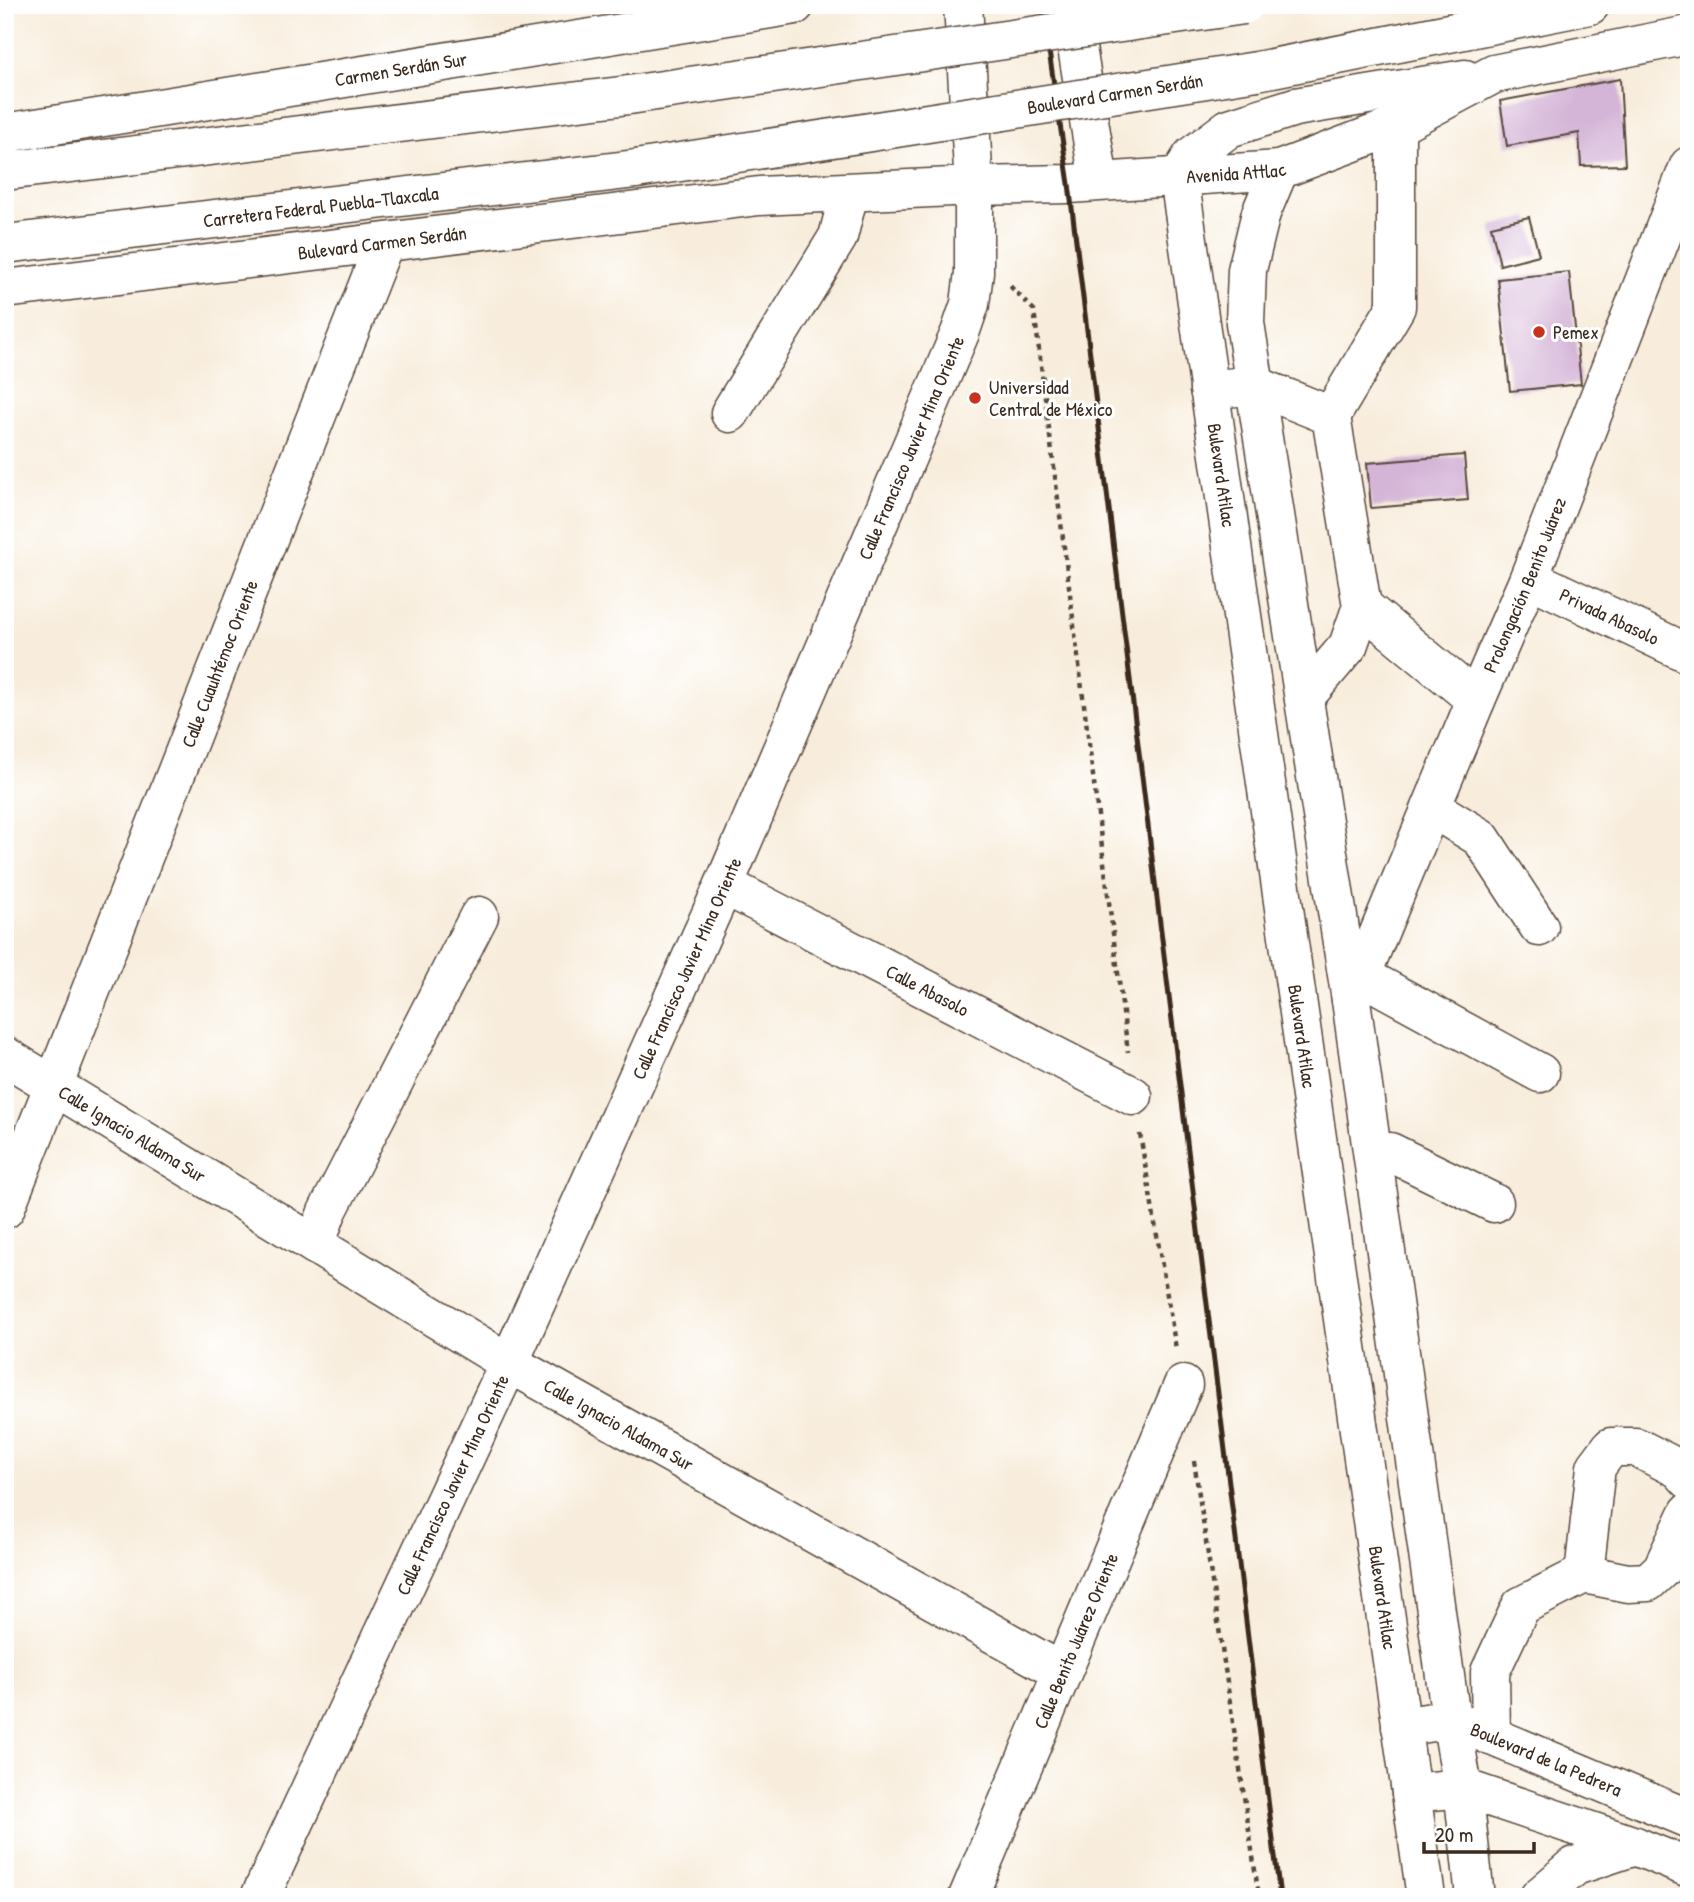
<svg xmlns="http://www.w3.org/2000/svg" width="1694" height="1902" font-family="'Patrick Hand',sans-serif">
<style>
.building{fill:#d4b4d7}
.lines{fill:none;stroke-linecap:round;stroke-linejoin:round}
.minor-casing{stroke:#57473a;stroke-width:41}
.major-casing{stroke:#57473a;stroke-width:41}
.path{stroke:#57473a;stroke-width:4.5;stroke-dasharray:5 5;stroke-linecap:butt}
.minor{stroke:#fff;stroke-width:38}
.major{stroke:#fff;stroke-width:38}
.rail{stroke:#3b2a1e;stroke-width:5}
.major-bridge-casing{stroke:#57473a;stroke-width:41;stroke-linecap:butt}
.major-bridge{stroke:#fff;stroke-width:38}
.poi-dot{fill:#c8321e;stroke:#fff;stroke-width:2.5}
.labels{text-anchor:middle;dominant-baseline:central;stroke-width:6;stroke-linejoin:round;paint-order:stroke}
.street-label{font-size:19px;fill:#3b2a1e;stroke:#fff}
.poi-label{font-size:19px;fill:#3b2a1e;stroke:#fff;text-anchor:start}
</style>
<rect width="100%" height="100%" fill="#fff"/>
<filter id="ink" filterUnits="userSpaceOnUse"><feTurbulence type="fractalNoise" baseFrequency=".0143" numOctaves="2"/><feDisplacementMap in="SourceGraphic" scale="14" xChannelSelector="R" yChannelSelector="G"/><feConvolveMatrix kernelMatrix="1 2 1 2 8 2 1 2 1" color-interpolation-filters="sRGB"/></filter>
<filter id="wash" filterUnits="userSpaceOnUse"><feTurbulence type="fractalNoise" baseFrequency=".00686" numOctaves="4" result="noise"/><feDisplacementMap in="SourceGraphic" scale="28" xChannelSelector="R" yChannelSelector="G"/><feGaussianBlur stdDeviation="1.57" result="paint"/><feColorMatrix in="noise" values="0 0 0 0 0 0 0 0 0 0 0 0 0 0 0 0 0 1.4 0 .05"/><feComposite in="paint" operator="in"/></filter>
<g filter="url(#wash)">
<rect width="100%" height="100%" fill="#f8eddc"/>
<g id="blocks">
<path class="building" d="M1620 79 1625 165 1581 166 1579 133 1507 146 1500 101Z
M1529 217 1539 255 1500 265 1491 226Z
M1569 272 1581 384 1510 391 1498 279Z
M1464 455 1468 500 1371 508 1367 463Z"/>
</g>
</g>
<g filter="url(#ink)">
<use href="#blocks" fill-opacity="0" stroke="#57473a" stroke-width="2"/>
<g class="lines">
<defs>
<g id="minor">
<path d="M1070 5 1099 181"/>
<path id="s1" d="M5 133 795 5"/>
<path d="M1209 390 1254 385 1331 416 1362 606 1348 646 1304 698"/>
<path d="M730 413 838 237 849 193"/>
<path d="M1331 416 1396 307V126"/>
<path id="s2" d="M1529 578 1689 654"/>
<path d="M1362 606 1476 700"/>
<path d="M1432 808 1481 838 1539 927"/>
<path id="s3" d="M724 885 1133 1096"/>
<path d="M1362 976 1540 1073"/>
<path id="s4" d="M1351 1000 1476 700 1529 578 1689 166"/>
<path id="s5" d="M5 1056 509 1363 1060 1671"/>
<path d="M1373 1154 1390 1152 1494 1203"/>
<path id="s6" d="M5 1209 384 244"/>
<path d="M315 1245 327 1212 479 916"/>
<path d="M1584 1574 1596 1467 1611 1447H1636L1679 1469 1689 1480"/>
<path id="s7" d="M1401 1727 1451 1719 1689 1819"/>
<path d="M1491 1736 1490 1672 1521 1606 1584 1574 1628 1583 1648 1582 1662 1569 1689 1512"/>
<path d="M1411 1793 1463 1788 1635 1846 1689 1868"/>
<path id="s8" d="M260 1897 509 1363 724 885 960 333 970 304 974 272V186L963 5"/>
<path id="s9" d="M968 1897 1183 1385"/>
</g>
<g id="major">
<path d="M1257 71 1590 5"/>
<path d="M1279 170 1261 213 1247 270 1245 323 1351 1000 1451 1719 1463 1788 1475 1897"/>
<path d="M5 171 629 95"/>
<path id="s10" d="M1179 177 1426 1897"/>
<path d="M1179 177 1192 156 1229 128 1295 107 1465 79"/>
<path id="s11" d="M5 244 636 169"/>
<path id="s12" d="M5 289 759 196 974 186 1069 184 1279 170 1396 126 1494 74 1689 35"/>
<path d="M1539 1897 1575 1866 1635 1846"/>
</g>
</defs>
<use href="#minor" class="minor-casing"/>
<use href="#major" class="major-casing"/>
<path class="path" d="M1010 286 1034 310 1128 1052
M1140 1134 1176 1349
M1194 1461 1259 1897"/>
<use href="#minor" class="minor"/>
<use href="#major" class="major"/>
<path class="rail" d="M1042 5 1069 184 1280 1897"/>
<defs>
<g id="major-bridge">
<path d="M629 95 1244 5"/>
<path id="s13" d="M636 169 1257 71"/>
</g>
</defs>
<use href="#major-bridge" class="major-bridge-casing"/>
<use href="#major-bridge" class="major-bridge"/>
</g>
</g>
<g class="poi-dot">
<circle cx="1539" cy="332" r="7"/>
<circle cx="975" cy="398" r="7"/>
</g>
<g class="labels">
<g class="street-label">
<text stroke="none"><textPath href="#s1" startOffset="401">Carmen Serdán Sur</textPath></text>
<text stroke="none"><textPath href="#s13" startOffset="485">Boulevard Carmen Serdán</textPath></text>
<text stroke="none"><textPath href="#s12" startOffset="1237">Avenida Attlac</textPath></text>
<text stroke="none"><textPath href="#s11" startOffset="318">Carretera Federal Puebla-Tlaxcala</textPath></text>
<text stroke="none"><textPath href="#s12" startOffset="380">Bulevard Carmen Serdán</textPath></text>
<text stroke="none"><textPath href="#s8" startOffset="1589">Calle Francisco Javier Mina Oriente</textPath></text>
<text stroke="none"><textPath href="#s10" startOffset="301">Bulevard Atilac</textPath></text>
<text stroke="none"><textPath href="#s4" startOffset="450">Prolongación Benito Juárez</textPath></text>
<text stroke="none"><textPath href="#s2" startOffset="89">Privada Abasolo</textPath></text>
<text stroke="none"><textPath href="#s6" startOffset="586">Calle Cuauhtémoc Oriente</textPath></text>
<text stroke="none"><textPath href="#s8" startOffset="1022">Calle Francisco Javier Mina Oriente</textPath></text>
<text stroke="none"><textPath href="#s3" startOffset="229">Calle Abasolo</textPath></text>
<text stroke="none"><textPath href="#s10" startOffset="868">Bulevard Atilac</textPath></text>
<text stroke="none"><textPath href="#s5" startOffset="149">Calle Ignacio Aldama Sur</textPath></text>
<text stroke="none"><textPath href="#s5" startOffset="716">Calle Ignacio Aldama Sur</textPath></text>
<text stroke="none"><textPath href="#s8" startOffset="455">Calle Francisco Javier Mina Oriente</textPath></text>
<text stroke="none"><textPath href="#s10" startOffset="1435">Bulevard Atilac</textPath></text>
<text stroke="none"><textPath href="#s9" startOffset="278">Calle Benito Juárez Oriente</textPath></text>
<text stroke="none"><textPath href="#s7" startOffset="154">Boulevard de la Pedrera</textPath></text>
</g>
<g class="poi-label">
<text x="1553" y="332">Pemex</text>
<text x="989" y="387">Universidad<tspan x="989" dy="22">Central de México</tspan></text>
</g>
</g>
<rect width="1694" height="1902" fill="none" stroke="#fff" stroke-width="28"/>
<path d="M1424 1842v10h110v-10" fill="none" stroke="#3b2a1e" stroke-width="3.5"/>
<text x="1435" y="1842" font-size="21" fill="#3b2a1e" stroke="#ffffff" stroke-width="5" paint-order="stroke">20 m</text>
</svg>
